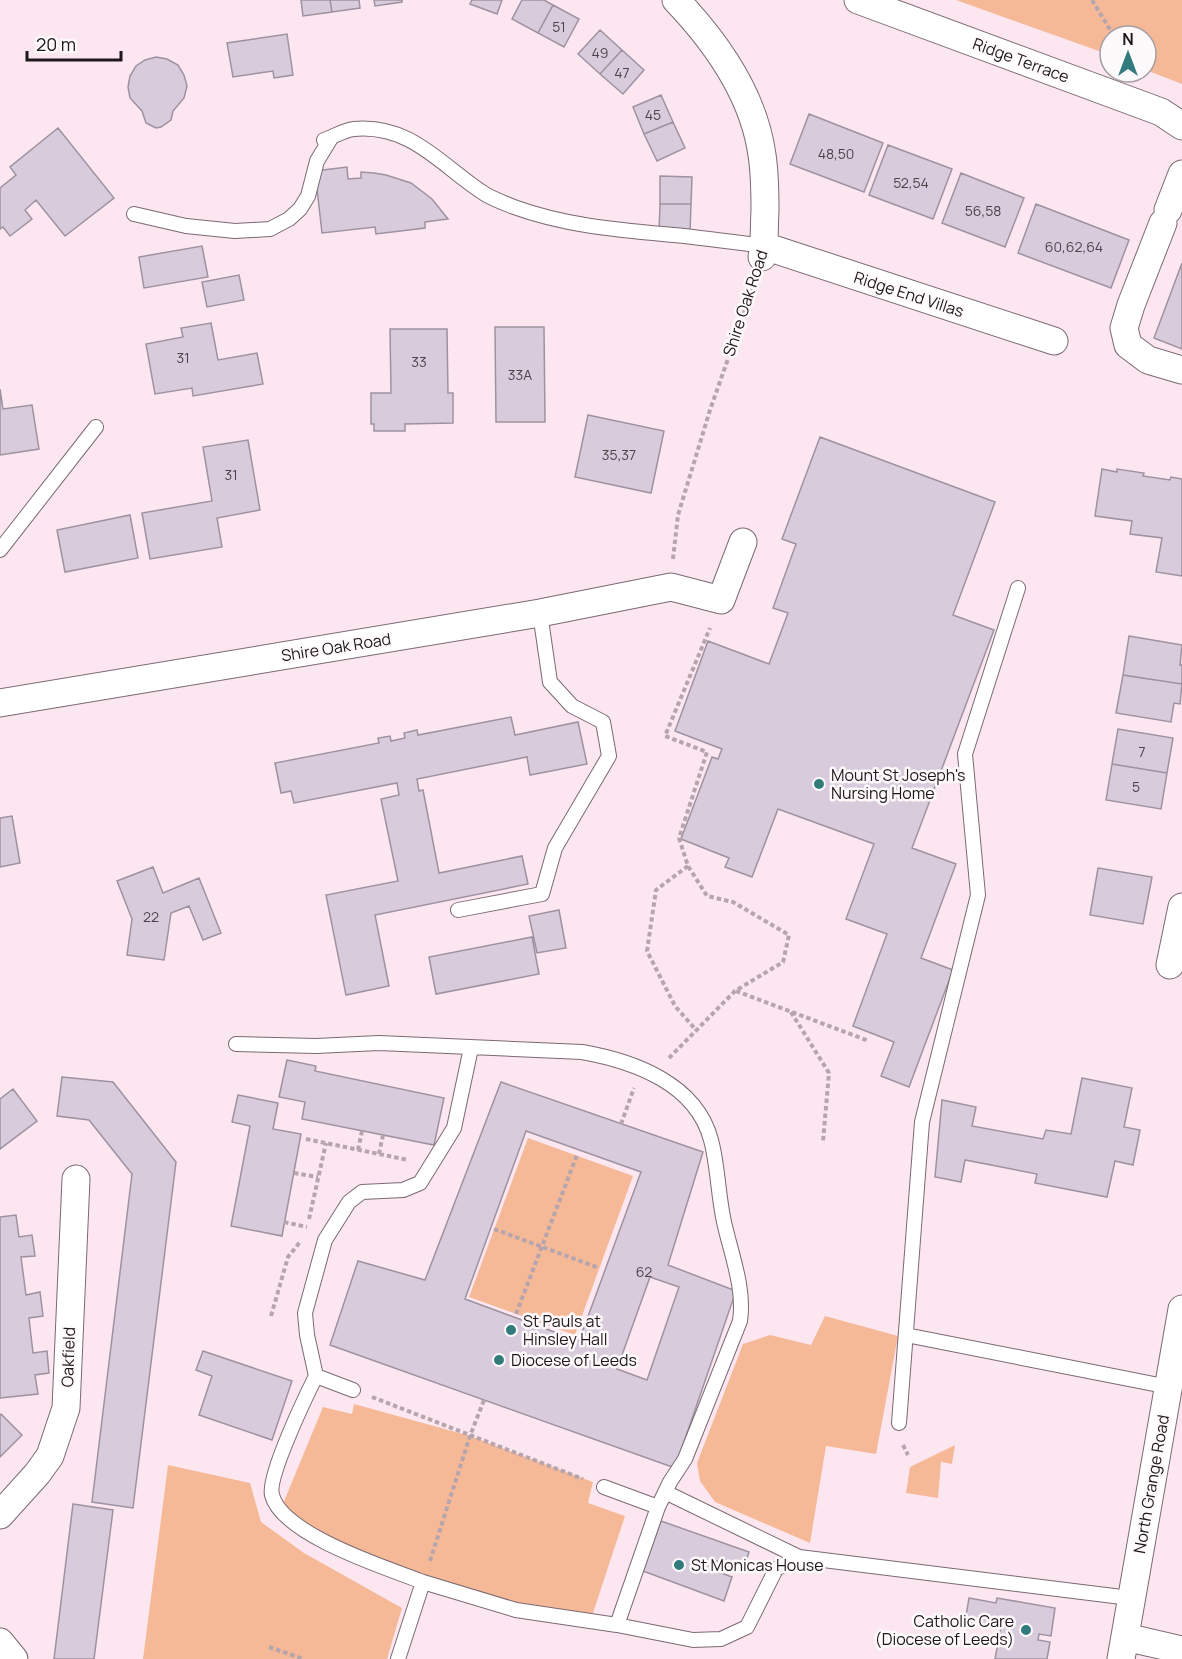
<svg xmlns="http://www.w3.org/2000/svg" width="1182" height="1659" font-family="Manrope,sans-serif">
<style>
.green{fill:#f6b998}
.building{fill:#d8ccdc;stroke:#9e92a1;stroke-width:1.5;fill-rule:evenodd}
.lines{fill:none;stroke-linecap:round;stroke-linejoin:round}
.service-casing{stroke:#7b6971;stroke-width:16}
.minor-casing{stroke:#7b6971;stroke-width:29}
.path{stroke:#b6a5ad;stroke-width:4;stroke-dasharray:4.5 3;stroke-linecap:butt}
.service{stroke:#fff;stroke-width:14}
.minor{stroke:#fff;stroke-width:27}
.poi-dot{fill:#327b7c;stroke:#fefafc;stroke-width:2}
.labels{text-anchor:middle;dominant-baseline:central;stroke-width:5;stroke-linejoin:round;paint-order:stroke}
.number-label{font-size:14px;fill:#4c444a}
.street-label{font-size:16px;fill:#1e171a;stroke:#fefafc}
.poi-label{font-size:16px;fill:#1e171a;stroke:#fefafc;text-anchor:start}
</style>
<rect width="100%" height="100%" fill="#fce7f1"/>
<path class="green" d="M956 0H1182V84L1146 70V36H1110V55Z
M528 1138 633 1176 575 1335 469 1297Z
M825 1316 898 1336 876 1454 826 1446 810 1543 715 1502 700 1481 697 1463 743 1344 770 1335 811 1345Z
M354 1404 470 1436 593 1482 588 1503 625 1516 590 1622 516 1610 335 1548 280 1511 323 1407 352 1414Z
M955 1445 952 1464 941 1462 938 1498 906 1493 910 1467Z
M168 1465 250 1483 261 1522 304 1553 402 1608 387 1659H143Z"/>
<path class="building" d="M301 0H330L332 12 303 16Z
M330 0H359L360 8 332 12Z
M374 0H402V2L375 6Z
M472 0H502L497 14 470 4Z
M522 0H544L553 5 538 33 512 19Z
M553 5 579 19 564 47 538 33Z
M600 30 622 50 600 74 578 54Z
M287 34 293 75 274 78 273 71 233 77 227 43Z
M622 50 644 70 623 94 600 74Z
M156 57 167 59 178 65 184 75 187 86 184 98 173 111 171 120 161 127 156 128 146 123 142 111 130 98 128 87 130 76 136 66 145 60Z
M661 95 673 122 644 134 633 107Z
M809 114 883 143 864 192 790 164Z
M673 122 685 148 657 161 644 134Z
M58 128 114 198 65 236 36 200 25 210 32 219 10 236 3 227 0 229V188L16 175 10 167Z
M888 145 952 169 933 219 869 195Z
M347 167 348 179 361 178V172L374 173 386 175 411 183 432 199 448 219 425 222V228L376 234 375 227 322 233 315 171Z
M961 173 1024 198 1005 247 942 223Z
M660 176 692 177 691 204H660Z
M660 204H691L690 233 659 232Z
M1036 204 1129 240 1111 288 1018 253Z
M202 246 208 277 144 288 139 257Z
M1182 263V349L1154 338Z
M239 275 244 300 207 307 202 282Z
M211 323 218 360 257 353 263 384 193 396 192 388 155 394 146 344 183 337 181 328Z
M495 327H544L545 422H496Z
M390 329H447L448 393H453V423L405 424V431H374V424H371V393H391Z
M0 389 3 409 32 405 39 449 0 455Z
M588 415 664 431 651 493 575 477Z
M820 437 995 502 953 615 994 630 912 848 956 864 921 958 953 970 909 1087 881 1076 894 1042 853 1026 887 934 846 919 874 844 778 809 752 877 725 867 729 858 681 839 712 757 718 759 722 749 675 731 708 641 769 664 788 613 773 608 796 544 782 539Z
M248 440 260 510 217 518 222 547 150 559 142 513 212 501 203 447Z
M1102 469 1117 472V469L1144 473 1143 476 1170 480 1171 477 1182 479V576L1156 572 1162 538 1130 534 1132 521 1095 516Z
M130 515 138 558 65 572 57 530Z
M1129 636 1182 645 1180 665H1182V684L1123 675Z
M1123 675 1182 684 1180 704 1174 703 1171 722 1116 713Z
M511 717 515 735 578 722 587 764 530 775 527 757 417 779 419 791 423 790 439 873 522 856 528 884 375 915 389 986 346 995 326 895 398 881 381 799 399 795 397 783 294 803 291 791 281 793 275 763 379 743 378 738 390 736 391 741 405 738 404 733 417 730 418 735Z
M1118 729 1173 738 1167 773 1112 764Z
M1112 764 1167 773 1161 809 1106 800Z
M12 816 20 863 0 867V818Z
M153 867 163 893 199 878 221 933 203 940 189 906 171 913 164 960 127 955 132 919 117 881Z
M1098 868 1152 877 1143 924 1090 915Z
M559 910 566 948 537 953 529 916Z
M532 937 539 974 436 994 429 957Z
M287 1060 316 1066 315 1071 444 1098 434 1145 302 1119 305 1102 279 1097Z
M62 1077 113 1082 176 1162 133 1508 92 1502 132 1174 89 1120 57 1116Z
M1082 1078 1132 1088 1124 1127 1140 1130 1133 1165 1115 1161 1107 1197 1035 1183 1037 1174 965 1160 961 1182 935 1177 942 1100 976 1107 972 1126 1043 1139 1046 1130 1071 1134Z
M501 1082 703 1152 668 1265 736 1291 675 1468 330 1345 358 1261 425 1280ZM526 1131 641 1172 579 1341 465 1299ZM650 1277 679 1287 647 1380 617 1369Z
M13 1089 37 1121 0 1149V1099Z
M238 1095 278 1103 273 1129 301 1134 282 1236 231 1226 250 1126 232 1122Z
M16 1215 19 1237 32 1235 35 1256 21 1257 26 1295 40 1292 43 1316 29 1318 33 1353 47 1351 49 1373 35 1375 38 1394 0 1398V1217Z
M203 1351 292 1381 272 1440 199 1415 212 1376 196 1370Z
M1 1414 22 1435 0 1457V1415Z
M73 1504 113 1510 94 1659H54Z
M661 1521 749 1552 743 1571 714 1560 711 1569 732 1577 724 1601 643 1571Z
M969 1598 996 1603 997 1598 1055 1608 1051 1636 1039 1634 1038 1640 1050 1642 1047 1659H995L1001 1627 965 1622Z"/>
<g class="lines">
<defs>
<path id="service" d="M324 140C333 137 344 130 354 129 412 124 441 166 485 194 493 199 504 203 514 207 566 226 619 230 674 235 704 238 734 242 764 246
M134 214 186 226 235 231 270 229 289 219 300 209 308 196 317 161 331 138
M0 550 96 427
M458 910 542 894 555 848 609 756 603 722 572 706 550 682 540 613
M236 1044 316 1046 379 1043 582 1052C633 1061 696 1083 711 1140 718 1166 718 1195 724 1222 731 1254 745 1288 740 1321L685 1459 670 1482 658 1507 617 1625
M906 1335 1169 1387
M316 1376 307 1335 305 1313 325 1240 349 1202 362 1192 403 1190 420 1183 454 1128 471 1048
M316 1376C306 1396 267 1477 272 1495 282 1535 387 1568 423 1582L398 1659
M316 1376 353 1390
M899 1423 922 1122 978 895 965 754 1018 588
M604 1487 658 1507
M665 1492 799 1557
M423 1582 516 1610 617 1625 693 1640 721 1639 747 1627 776 1569 799 1557 1130 1598"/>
<path id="minor" d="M676 0C717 43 754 96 762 155 765 174 765 193 765 211 764 226 765 242 762 257
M858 0 1161 112 1182 126
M1168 210 1182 174
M1163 223 1131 305 1124 328 1128 345 1148 360 1182 370
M764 246 1054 341
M0 703 540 613 671 587 721 600 743 542
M1170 965 1182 907
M0 1515 37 1474 50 1456 66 1408 76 1179
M1125 1637 1182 1650
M0 1642 14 1659
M1121 1659 1182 1309"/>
</defs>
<use href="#service" class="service-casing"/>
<use href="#minor" class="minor-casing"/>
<path class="path" d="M1092 0 1114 36
M673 559 678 515 710 410 754 285
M688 866 656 890 647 951 675 1006 696 1030
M736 991 869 1041
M791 1012 829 1073 823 1141
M669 1058 735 991 783 962 789 935 733 902 707 896 688 866 679 838 707 752 665 736 710 628
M621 1124 634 1088
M306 1139 408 1160
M358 1150 362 1131
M379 1154 383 1135
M294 1173 318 1177
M309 1219 326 1143
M284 1222 307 1227
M494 1229 599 1268
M516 1314 577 1155
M271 1316 288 1257 300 1242
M372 1397 583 1479
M903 1445 908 1455
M430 1561 470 1436 484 1400
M269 1647 303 1659"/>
<use href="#service" class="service"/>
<use href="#minor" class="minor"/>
</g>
<g class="poi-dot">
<circle cx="819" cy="784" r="6"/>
<circle cx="511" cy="1330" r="6"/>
<circle cx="499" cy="1360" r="6"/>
<circle cx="679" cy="1565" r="6"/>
<circle cx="1026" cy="1630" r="6"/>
</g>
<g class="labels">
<g class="number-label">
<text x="559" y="26">51</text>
<text x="600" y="52">49</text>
<text x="622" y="72">47</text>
<text x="653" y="114">45</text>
<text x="836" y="153">48,50</text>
<text x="911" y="182">52,54</text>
<text x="983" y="210">56,58</text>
<text x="1074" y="246">60,62,64</text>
<text x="183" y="357">31</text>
<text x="419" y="361">33</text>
<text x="520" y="374">33A</text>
<text x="619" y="454">35,37</text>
<text x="231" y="474">31</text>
<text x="1142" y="751">7</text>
<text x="1136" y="786">5</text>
<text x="151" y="916">22</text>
<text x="644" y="1271">62</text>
</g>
<g class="street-label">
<text transform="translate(1021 60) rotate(20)">Ridge Terrace</text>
<text transform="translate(909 294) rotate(18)">Ridge End Villas</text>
<text transform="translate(745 303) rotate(-72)">Shire Oak Road</text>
<text transform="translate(336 647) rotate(-9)">Shire Oak Road</text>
<text transform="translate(68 1357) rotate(-88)">Oakfield</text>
<text transform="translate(1151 1484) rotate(-80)">North Grange Road</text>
</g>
<g class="poi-label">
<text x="831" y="775">Mount St Joseph's<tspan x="831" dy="18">Nursing Home</tspan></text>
<text x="523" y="1321">St Pauls at<tspan x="523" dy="18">Hinsley Hall</tspan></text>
<text x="511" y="1360">Diocese of Leeds</text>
<text x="691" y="1565">St Monicas House</text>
<text x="1014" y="1621" text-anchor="end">Catholic Care<tspan x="1014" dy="18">(Diocese of Leeds)</tspan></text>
</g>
</g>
<g transform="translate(1128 54)"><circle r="28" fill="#fefafc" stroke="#a49fa2" stroke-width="1.5"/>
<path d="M0-4.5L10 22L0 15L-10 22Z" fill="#327b7c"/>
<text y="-9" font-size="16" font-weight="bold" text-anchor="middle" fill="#1e171a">N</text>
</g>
<path d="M27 51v9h94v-9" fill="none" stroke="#1e171a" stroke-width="3"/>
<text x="36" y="51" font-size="18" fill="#1e171a" stroke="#fefafc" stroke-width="4.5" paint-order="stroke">20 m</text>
</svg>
